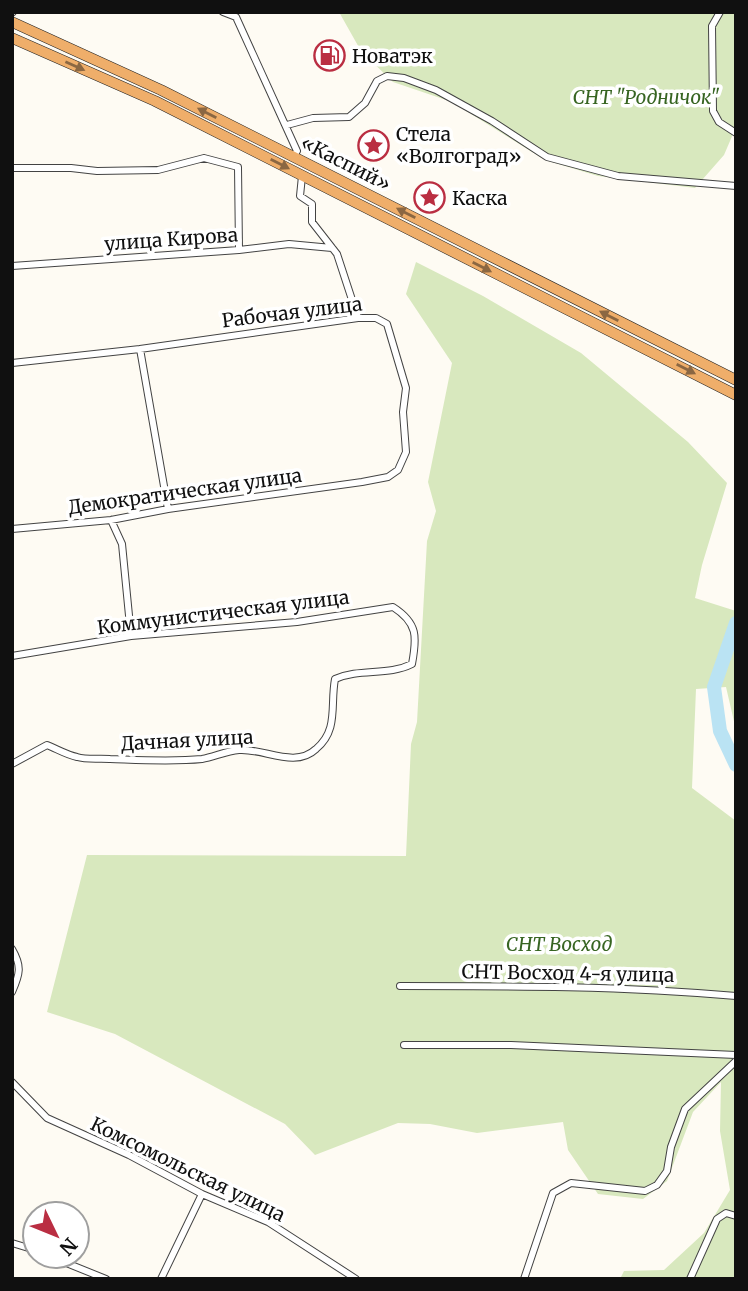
<svg xmlns="http://www.w3.org/2000/svg" width="748" height="1291" font-family="Merriweather,serif">
<style>
.green{fill:#d8e8be}
.lines{fill:none;stroke-linecap:round;stroke-linejoin:round}
.river{stroke:#bae3f3;stroke-width:14}
.minor-casing{stroke:#434343;stroke-width:8}
.trunk-casing{stroke:#212121;stroke-width:11}
.minor{stroke:#fff;stroke-width:6}
.trunk{stroke:#efae6a;stroke-width:10}
.oneway{fill:#8b6742}
.labels{text-anchor:middle;dominant-baseline:central;stroke-width:7;stroke-linejoin:round;paint-order:stroke}
.poi-label{font-size:19px;fill:#101010;stroke:#fff;text-anchor:start}
.park-label{font-size:19px;font-style:italic;fill:#376522;stroke:#fff}
.street-label{font-size:19px;fill:#101010;stroke:#fff}
</style>
<rect width="100%" height="100%" fill="#fefbf3"/>
<path class="green" d="M339 12H736V127L724 155 695 188 598 176 545 160 452 102 393 82 361 51Z
M416 262 483 296 581 353 688 442 727 483 702 565 695 598 736 611V730L726 687 696 689 692 788 736 821V1279H620L624 1271 664 1270 704 1233 730 1190 720 1131 721 1082 693 1112 667 1181 643 1199 598 1194 568 1150 563 1122 477 1133 430 1124 398 1123 315 1155 285 1124 115 1034 47 1012 87 855 406 856 411 744 417 722 427 541 436 511 428 482 452 363 406 294Z"/>
<g class="lines">
<path class="river" d="M736 623 714 687 720 731 736 765"/>
<defs>
<path id="minor" d="M223 12 236 17 297 151 294 156
M720 12 712 26 713 111 719 122 736 133
M12 13 13 12
M287 125 313 118 349 117 365 103 377 81 387 76 404 78 436 90 492 121 547 157 618 176 736 186
M12 168H71L97 171 158 170 204 158 238 167 239 250
M302 176 300 196 312 204V222L337 254 358 318
M12 266 239 250 289 244 332 248
M140 349 168 509
M12 363 140 349 358 318H376L387 324 406 388 403 412 406 452 398 470 388 477 362 482 168 509 111 520 12 529
M111 520 122 544 131 636
M12 656 131 636 297 622 393 607C418 623 417 637 412 664 388 676 360 668 335 679 330 705 339 730 316 749 295 769 264 748 239 750 226 751 214 757 202 759 172 762 140 760 110 759 100 758 87 760 77 757 67 755 57 749 47 745L12 764
M12 949C22 966 20 974 12 992
M400 986C512 986 624 986 736 996
M404 1045H511L736 1055
M12 1082 47 1118 129 1155 202 1194 268 1222 356 1279
M12 1243 35 1250
M49 1256 106 1279
M161 1279 202 1194
M524 1279 553 1193 571 1183 645 1191 657 1185 667 1171 671 1147 685 1109 736 1061
M690 1279 717 1219 726 1213 736 1216"/>
<path id="trunk" d="M12 22 161 90 736 380
M12 38 155 101 736 395"/>
</defs>
<use href="#minor" class="minor-casing"/>
<use href="#trunk" class="trunk-casing"/>
<use href="#minor" class="minor"/>
<use href="#trunk" class="trunk"/>
</g>
<defs><path id="oneway-solid" d="M-6-.8H1V-3.2L6.5 0L1 3.2V.8H-6Z" transform="scale(1.75)"/></defs>
<g class="oneway">
<use href="#oneway-solid" transform="translate(75 66) rotate(24)"/>
<use href="#oneway-solid" transform="translate(207 113) rotate(-153)"/>
<use href="#oneway-solid" transform="translate(280 164) rotate(27)"/>
<use href="#oneway-solid" transform="translate(406 213) rotate(-153)"/>
<use href="#oneway-solid" transform="translate(482 267) rotate(27)"/>
<use href="#oneway-solid" transform="translate(609 316) rotate(-153)"/>
<use href="#oneway-solid" transform="translate(686 369) rotate(27)"/>
</g>
<defs>
<symbol id="fuel-ring" viewBox="-11 -11 22 22"><circle r="9.5" fill="#fff" stroke="#ba2e42" stroke-width="1.5"/><path d="M-5.5-6h7V0h2V4h1.3V-2.5L3-4.5l.8-.8L6-3V5H2.5V1h-1V6h-7ZM-4.2-4.7v3.2H.2V-4.7Z" fill="#ba2e42"/></symbol>
<symbol id="sight-ring" viewBox="-11 -11 22 22"><circle r="9.5" fill="#fff" stroke="#ba2e42" stroke-width="1.5"/><path d="M0-6L1.8-2.2L6-1.7L2.9 1.2L3.7 5.4L0 3.3L-3.7 5.4L-2.9 1.2L-6-1.7L-1.8-2.2Z" fill="#ba2e42"/></symbol>
</defs>
<g fill-rule="evenodd">
<use href="#fuel-ring" x="312" y="38" width="35" height="35"/>
<use href="#sight-ring" x="356" y="128" width="35" height="35"/>
<use href="#sight-ring" x="412" y="180" width="35" height="35"/>
</g>
<g class="labels">
<g class="poi-label">
<text x="352" y="56">Новатэк</text>
<text x="396" y="134">Стела<tspan x="396" dy="22">«Волгоград»</tspan></text>
<text x="452" y="198">Каска</text>
</g>
<g class="park-label">
<text x="646" y="97">СНТ "Родничок"</text>
<text x="559" y="944">СНТ Восход</text>
</g>
<g class="street-label">
<text transform="translate(346 163) rotate(27)">«Каспий»</text>
<text transform="translate(171 239) rotate(-4)">улица Кирова</text>
<text transform="translate(292 312) rotate(-7)">Рабочая улица</text>
<text transform="translate(185 491) rotate(-8)">Демократическая улица</text>
<text transform="translate(223 612) rotate(-7)">Коммунистическая улица</text>
<text transform="translate(187 740) rotate(-3)">Дачная улица</text>
<text transform="translate(568 973) rotate(1)">СНТ Восход 4-я улица</text>
<text transform="translate(188 1169) rotate(26)">Комсомольская улица</text>
</g>
</g>
<rect width="748" height="1291" fill="none" stroke="#101010" stroke-width="28"/>
<g transform="translate(56 1235) rotate(133)"><circle r="33" fill="#ffffff" stroke="#9f9f9f" stroke-width="2"/>
<path d="M0-5L12 26L0 18L-12 26Z" fill="#ba2e42"/>
<text y="-10" font-size="19" font-weight="bold" text-anchor="middle" fill="#101010">N</text>
</g>
</svg>
